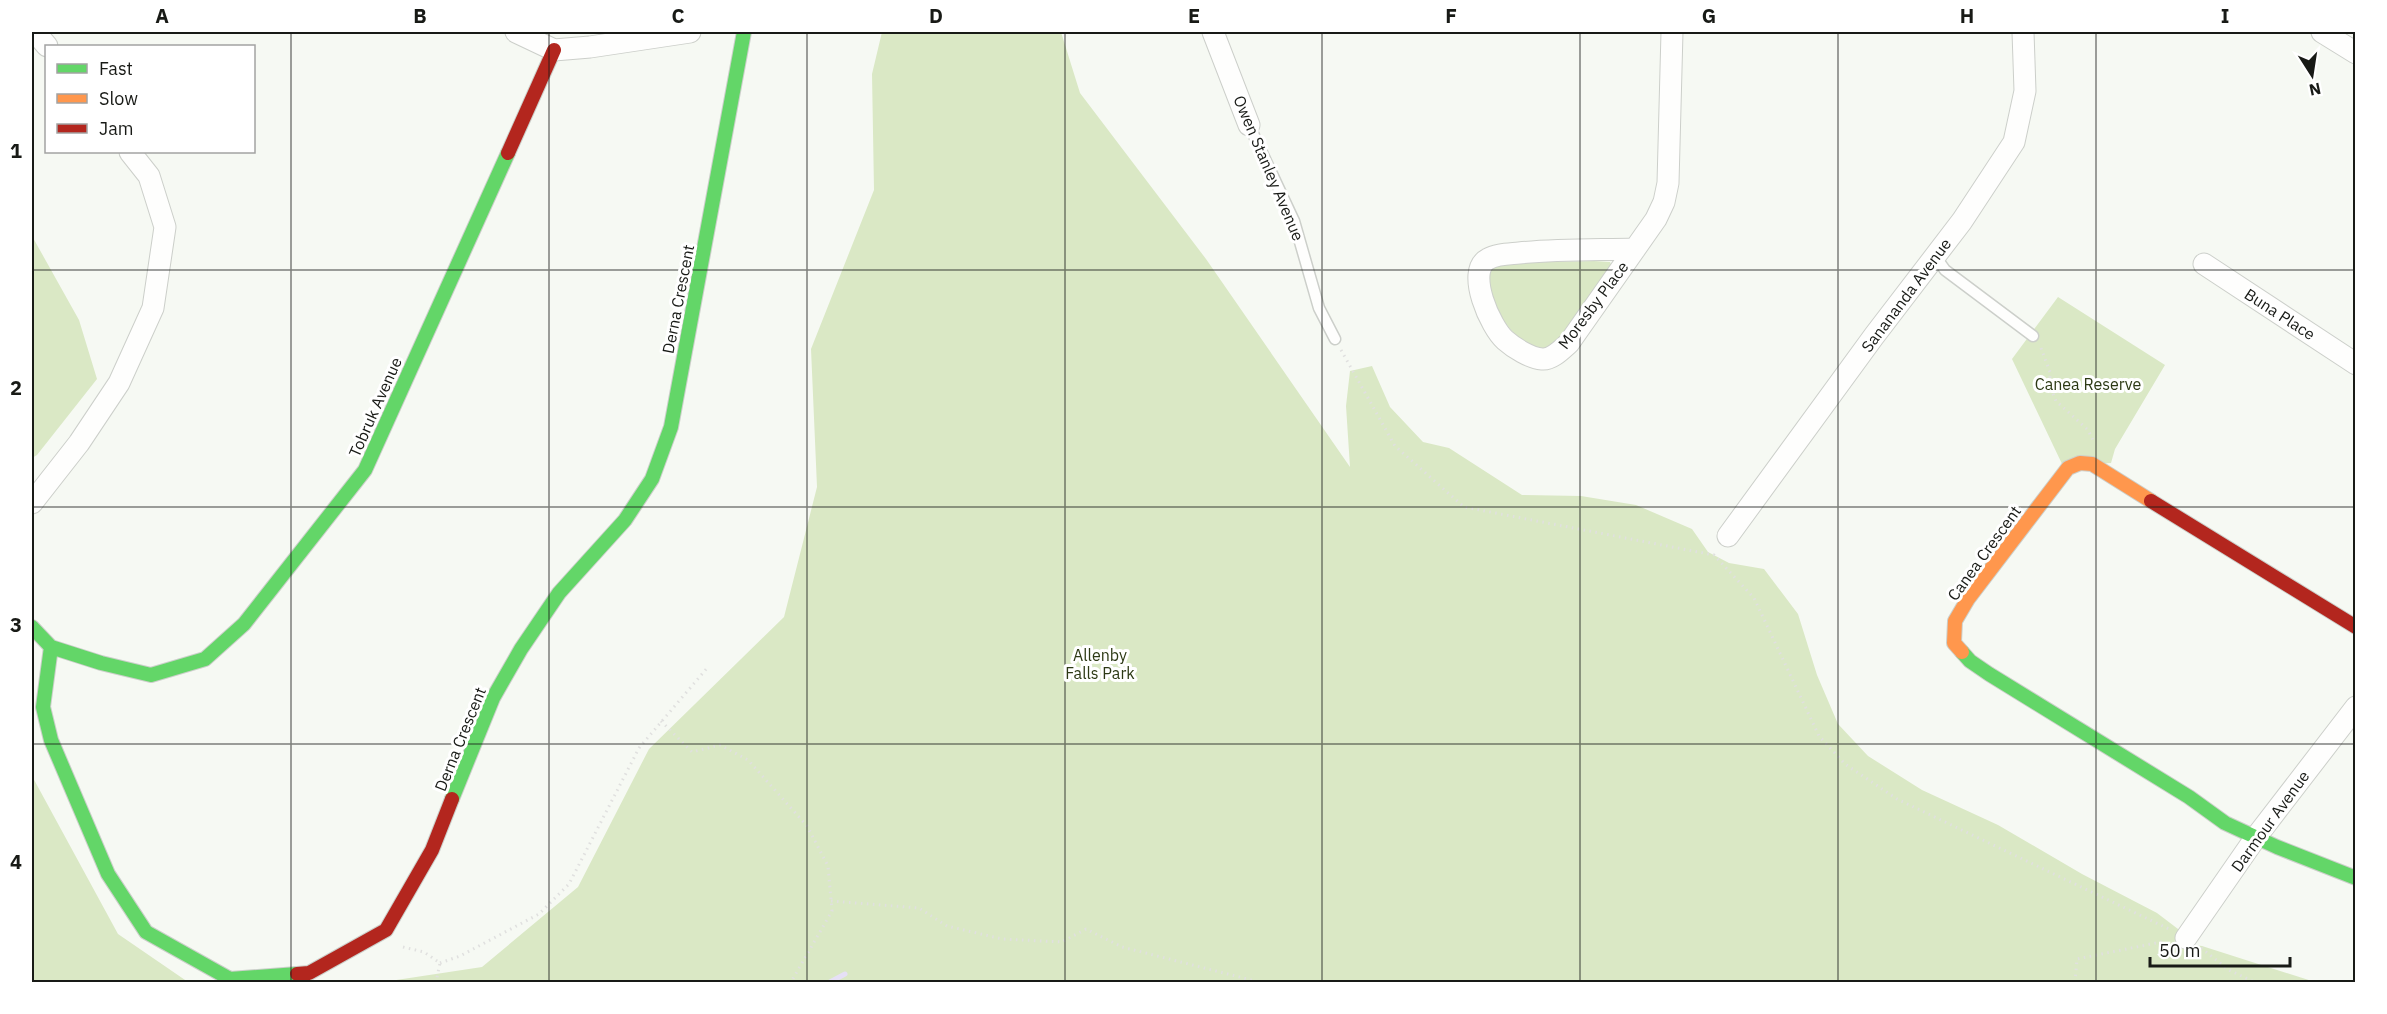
<svg xmlns="http://www.w3.org/2000/svg" width="2387" height="1014" font-family="'IBM Plex Sans',sans-serif">
<style>
.green{fill:#dae8c5}
.lines{fill:none;stroke-linecap:round;stroke-linejoin:round}
.stream{stroke:#e6e0f6;stroke-width:5}
.lane-casing{stroke:#cccfca;stroke-width:13}
.street-casing{stroke:#cccfca;stroke-width:23}
.fast-casing{stroke:#cccfca;stroke-width:16}
.slow-casing{stroke:#cccfca;stroke-width:16}
.jam-casing{stroke:#cccfca;stroke-width:16}
.path{stroke:#e0e0df;stroke-width:3;stroke-dasharray:1.5 4.5;stroke-linecap:butt}
.lane{stroke:#fefefd;stroke-width:10}
.street{stroke:#fefefd;stroke-width:21}
.fast{stroke:#63d668;stroke-width:14}
.slow{stroke:#ff974d;stroke-width:14}
.jam{stroke:#b3261e;stroke-width:14}
.grid{fill:none;stroke:#181a16;stroke-width:1.5;stroke-opacity:0.55}
.labels{text-anchor:middle;dominant-baseline:central;stroke-width:6;stroke-linejoin:round;paint-order:stroke}
.street-label{font-size:16px;fill:#181a16;stroke:#fff}
.park-label{font-size:16px;fill:#2c3914;stroke:#fff}
.neatline{fill:none;stroke:#181a16;stroke-width:2}
.grid-label{font-size:20px;text-anchor:middle;font-weight:bold;fill:#181a16}
</style>
<rect width="100%" height="100%" fill="#f6f9f3"/>
<path class="green" d="M882 32H1061L1080 93 1206 259 1350 467 1346 406 1350 371 1372 366 1390 407 1423 442 1449 448 1522 495 1581 496 1636 505 1692 529 1708 552 1729 563 1764 569 1798 614 1817 675 1838 724 1868 756 1922 790 1998 825 2082 874 2157 913 2178 929 2179 945 2185 949 2194 945 2202 946 2315 982H383L482 967 578 887 649 749 784 617 817 487 811 349 874 190 872 74Z
M32 236 79 320 97 379 37 455 32 458Z
M1594 261 1610 262 1612 267 1560 338 1547 350C1509 344 1492 306 1484 272L1497 263Z
M2058 297 2165 365 2115 449 2111 463 2063 466 2012 359Z
M32 776 118 934 188 982H32Z"/>
<g class="lines">
<path class="stream" d="M830 982 845 974"/>
<defs>
<path id="lane" d="M1249 125 1294 221 1319 308 1335 339
M1935 256 1945 270 2033 336"/>
<path id="street" d="M35 32 47 46
M516 32 554 50 590 47 690 32
M1213 32 1249 125
M2322 32 2356 53
M1635 249C1596 250 1558 249 1519 253 1509 254 1496 254 1488 259 1465 271 1491 328 1505 340 1514 348 1530 358 1542 359 1552 360 1562 349 1569 343L1656 219 1664 202 1668 183 1672 32
M2204 264 2356 364
M32 503 79 443 119 383 153 308 165 227 149 176 130 152
M1728 536 1874 336 1962 221 2014 142 2025 91 2023 32
M2186 938 2256 837 2356 707"/>
<path id="fast" d="M32 627 51 647 101 663 151 675 205 659 244 624 365 470 508 153
M51 647 43 707 51 740 108 874 146 932 230 979 297 974
M1962 652 1970 661 1989 674 2189 797 2225 823 2277 847 2356 878
M452 799 493 698 521 649 559 593 625 520 652 479 671 427 744 32"/>
<path id="slow" d="M1962 652 1954 643 1955 621 1968 599 2068 468 2080 463 2092 464 2151 501"/>
<path id="jam" d="M508 153 554 50
M2151 501 2356 627
M297 974 309 973 386 930 432 850 452 799"/>
</defs>
<use href="#lane" class="lane-casing"/>
<use href="#street" class="street-casing"/>
<use href="#fast" class="fast-casing"/>
<use href="#slow" class="slow-casing"/>
<use href="#jam" class="jam-casing"/>
<path class="path" d="M2041 348 2050 372V386L2056 401 2088 430 2093 440
M1341 350 1395 446 1464 507 1714 555 1754 598 1819 736 1845 764 1897 799 2169 929
M661 721 692 752 720 745 748 760 807 826 828 866 832 911 791 982
M831 901 919 908 947 926 1002 939 1062 942 1086 929 1122 947 1259 982
M403 947 424 952 440 963 436 982
M2201 948 2229 970 2254 982
M440 963 460 956 539 914 569 884 639 748 708 667
M2075 982 2077 959 2166 941"/>
<use href="#lane" class="lane"/>
<use href="#street" class="street"/>
<use href="#fast" class="fast"/>
<use href="#slow" class="slow"/>
<use href="#jam" class="jam"/>
</g>
<path class="grid" d="M291 32V982M549 32V982M807 32V982M1065 32V982M1322 32V982M1580 32V982M1838 32V982M2096 32V982M32 270H2356M32 507H2356M32 744H2356"/>
<g class="labels">
<g class="street-label">
<text transform="translate(1269 168) rotate(67)">Owen Stanley Avenue</text>
<text transform="translate(1906 295) rotate(-53)">Sanananda Avenue</text>
<text transform="translate(678 299) rotate(-79)">Derna Crescent</text>
<text transform="translate(1593 305) rotate(-53)">Moresby Place</text>
<text transform="translate(2280 314) rotate(33)">Buna Place</text>
<text transform="translate(375 407) rotate(-66)">Tobruk Avenue</text>
<text transform="translate(1984 553) rotate(-54)">Canea Crescent</text>
<text transform="translate(460 739) rotate(-68)">Derna Crescent</text>
<text transform="translate(2270 821) rotate(-54)">Darmour Avenue</text>
</g>
<g class="park-label">
<text x="2088" y="384">Canea Reserve</text>
<text x="1100" y="655">Allenby<tspan x="1100" dy="18">Falls Park</tspan></text>
</g>
</g>
<rect width="2387" height="1014" fill="none" stroke="#ffffff" stroke-width="66"/>
<rect x="45" y="45" width="210" height="108" fill="#ffffff" stroke="#a3a3a2" stroke-width="1.5"/>
<rect x="57" y="64" width="30" height="9" fill="#63d668" stroke="#a3a3a2" stroke-width="1.5"/>
<text x="99" y="75" font-size="18" fill="#181a16">Fast</text>
<rect x="57" y="94" width="30" height="9" fill="#ff974d" stroke="#a3a3a2" stroke-width="1.5"/>
<text x="99" y="105" font-size="18" fill="#181a16">Slow</text>
<rect x="57" y="124" width="30" height="9" fill="#b3261e" stroke="#a3a3a2" stroke-width="1.5"/>
<text x="99" y="135" font-size="18" fill="#181a16">Jam</text>
<g transform="translate(2312 75) rotate(168)" stroke="#ffffff" stroke-width="4.5" paint-order="stroke">
<path d="M0-4.5L10 22L0 15L-10 22Z" fill="#181a16"/>
<text y="-9" font-size="16" font-weight="bold" text-anchor="middle" fill="#181a16">N</text>
</g>
<path d="M2150 957v9h140v-9" fill="none" stroke="#181a16" stroke-width="3"/>
<text x="2159" y="957" font-size="18" fill="#181a16" stroke="#ffffff" stroke-width="4.5" paint-order="stroke">50 m</text>
<rect x="33" y="33" width="2321" height="948" class="neatline"/>
<g class="grid-label">
<text x="162" y="23">A</text>
<text x="420" y="23">B</text>
<text x="678" y="23">C</text>
<text x="936" y="23">D</text>
<text x="1194" y="23">E</text>
<text x="1451" y="23">F</text>
<text x="1709" y="23">G</text>
<text x="1967" y="23">H</text>
<text x="2225" y="23">I</text>
<text x="16" y="158">1</text>
<text x="16" y="395">2</text>
<text x="16" y="632">3</text>
<text x="16" y="869">4</text>
</g>
</svg>
